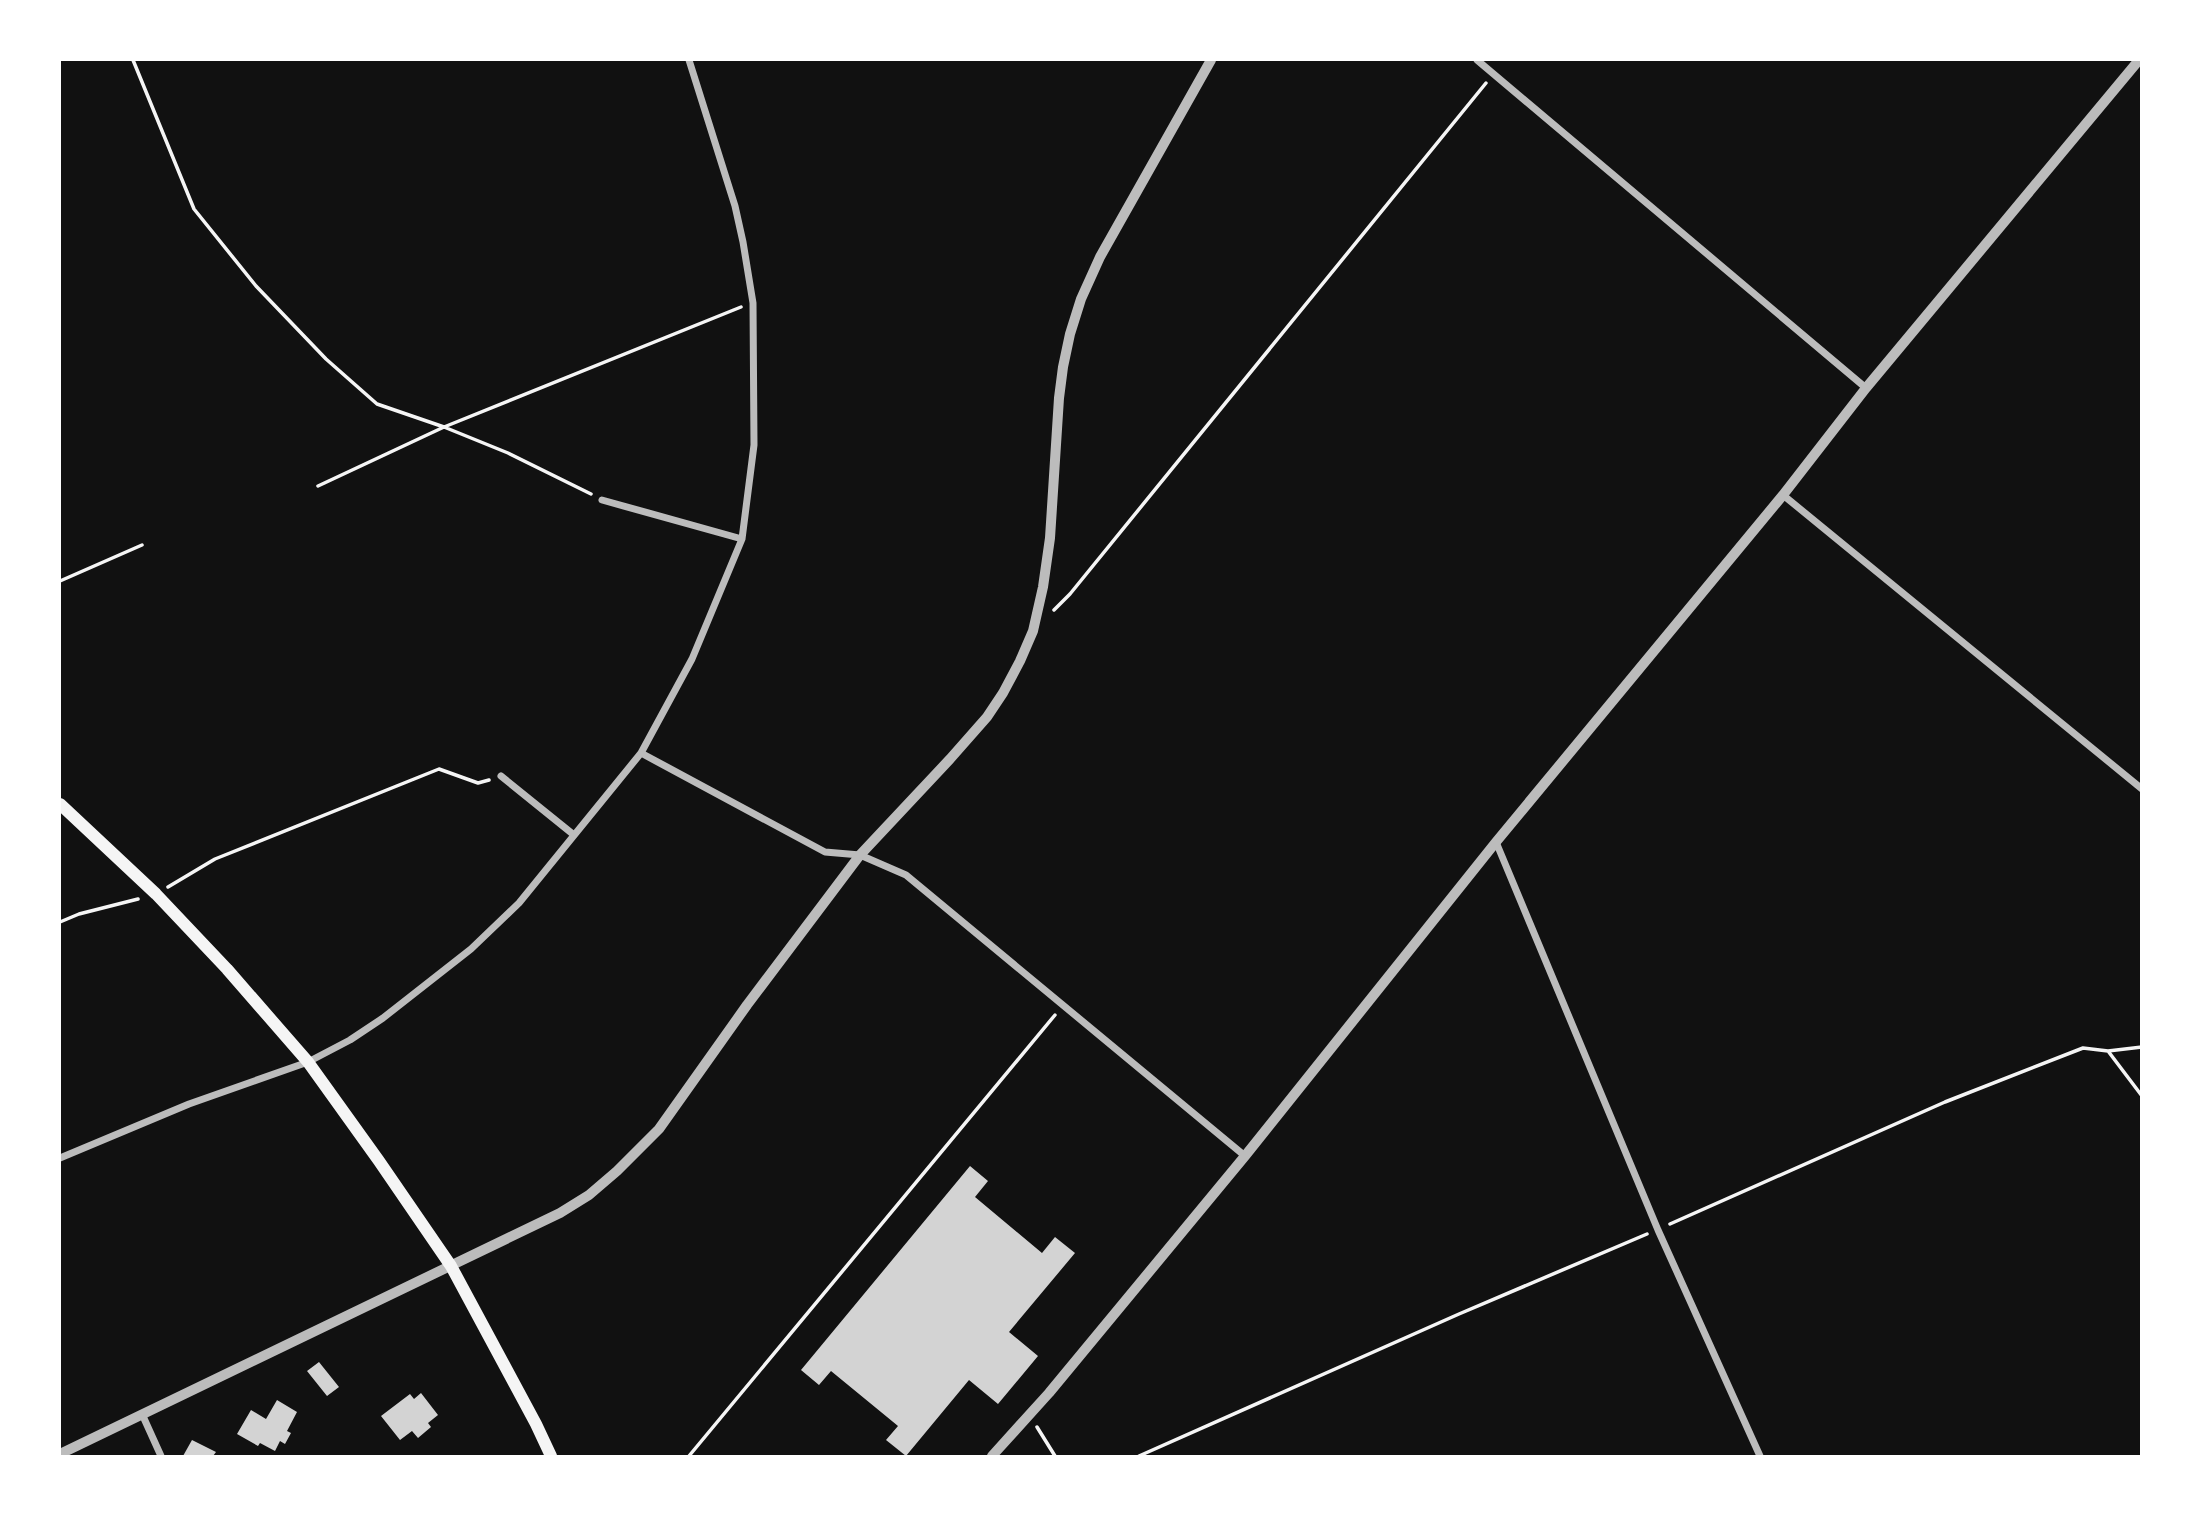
<svg xmlns="http://www.w3.org/2000/svg" width="2201" height="1516" font-family="'Libre Baskerville',serif">
<style>
.building{fill:#d3d3d3}
.lines{fill:none;stroke-linecap:round;stroke-linejoin:round}
.path{stroke:#f5f5f5;stroke-width:3.5}
.minor{stroke:#bcbcbc;stroke-width:7}
.tertiary{stroke:#bcbcbc;stroke-width:10}
.secondary{stroke:#f5f5f5;stroke-width:12}
</style>
<rect width="100%" height="100%" fill="#111"/>
<path class="building" d="M970 1166 988 1181 975 1197 1042 1253 1055 1237 1075 1253 1009 1332 1038 1356 998 1404 969 1380 906 1456 886 1440 898 1426 831 1371 819 1385 801 1370Z
M319 1362 339 1387 327 1396 307 1371Z
M421 1393 438 1415 428 1423 431 1427 418 1438 412 1431 400 1440 381 1416 410 1394 414 1399Z
M277 1400 297 1412 287 1431 291 1433 285 1444 280 1441 275 1451 260 1443 258 1446 237 1434 251 1410 266 1419Z
M192 1440 216 1452 213 1456H183Z"/>
<g class="lines">
<path class="path" d="M133 60 194 209 256 286 326 359 377 404 444 427 508 453 591 494
M318 486 444 427 741 307
M60 581 142 545
M1054 610 1070 594 1486 83
M168 887 215 859 439 769 478 783 489 780
M60 922 79 914 138 899
M2108 1051 2142 1096
M1670 1224 1945 1102 2083 1048 2108 1051 2142 1047
M1037 1427 1055 1456
M689 1456 1055 1015
M1139 1456 1459 1314 1647 1234"/>
<path class="minor" d="M1477 60 1866 388
M1783 495 2142 789
M602 500 742 539
M641 753 825 852 860 855 906 875 1245 1156
M501 776 574 835
M1496 842 1658 1230 1760 1456
M60 1158 189 1104 308 1062 350 1040 383 1018 471 949 519 903 641 753 692 659 742 539 754 445 753 303 743 242 735 206 689 60
M142 1414 161 1456"/>
<path class="tertiary" d="M60 1454 560 1213 589 1195 617 1171 659 1129 747 1005 860 855 950 759 987 717 1003 693 1020 661 1033 631 1043 587 1050 538 1059 398 1063 367 1070 334 1081 299 1100 257 1211 60
M992 1456 1049 1393 1245 1156 1496 842 1783 495 1866 388 2139 60"/>
<path class="secondary" d="M60 804 156 894 227 969 308 1062 379 1161 451 1266 536 1424 551 1456"/>
</g>
<rect width="2201" height="1516" fill="none" stroke="#ffffff" stroke-width="122"/>
</svg>
